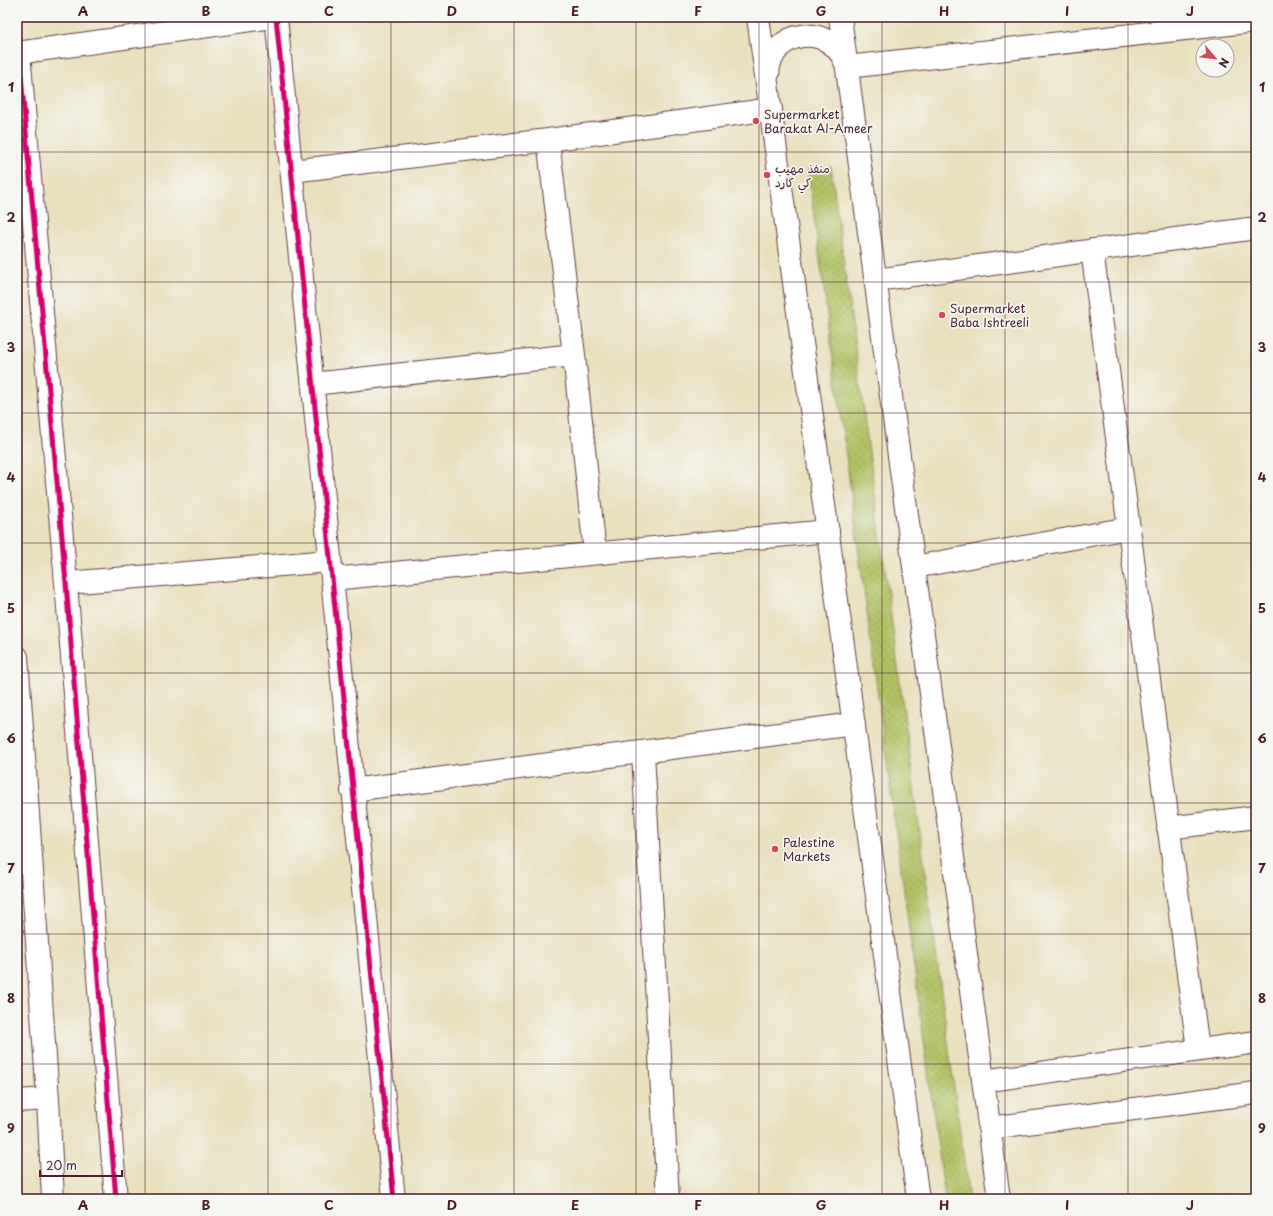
<svg xmlns="http://www.w3.org/2000/svg" width="1273" height="1216" font-family="'Playpen Sans','Playpen Sans Arabic',sans-serif">
<style>
.grass{fill:url(#grass-dots);stroke:#7d7048}
.lines{fill:none;stroke-linecap:round;stroke-linejoin:round}
.street-casing{stroke:#623c41;stroke-width:24}
.secondary-casing{stroke:#623c41;stroke-width:24}
.street{stroke:#fff;stroke-width:22}
.secondary{stroke:#fff;stroke-width:22}
.cycleway-casing{stroke:#f6f6f2;stroke-width:8}
.cycleway{stroke:#d6006c;stroke-width:5}
.grid{fill:none;stroke:#4a1f2b;stroke-width:1;stroke-opacity:0.55}
.poi-dot{fill:#d1495b;stroke:#f6f6f2;stroke-width:1.5}
.labels{text-anchor:middle;dominant-baseline:central;stroke-width:3.5;stroke-linejoin:round;paint-order:stroke}
.poi-label{font-size:12px;fill:#4a1f2b;stroke:#f6f6f2;text-anchor:start}
.neatline{fill:none;stroke:#4a1f2b;stroke-width:1.5}
.grid-label{font-size:13px;text-anchor:middle;font-weight:bold;fill:#4a1f2b}
</style>
<defs>
<pattern id="grass-dots" width="8" height="8" patternUnits="userSpaceOnUse"><rect width="8" height="8" fill="#b0c164"/><path d="M2 2h.1M6 6h.1" fill="none" stroke="#99a557" stroke-width="1.8" stroke-linecap="round"/></pattern>
</defs>
<rect width="100%" height="100%" fill="#f6f6f2"/>
<filter id="ink" filterUnits="userSpaceOnUse"><feTurbulence type="fractalNoise" baseFrequency=".025" numOctaves="2"/><feDisplacementMap in="SourceGraphic" scale="8" xChannelSelector="R" yChannelSelector="G"/><feConvolveMatrix kernelMatrix="1 2 1 2 8 2 1 2 1" color-interpolation-filters="sRGB"/></filter>
<filter id="wash" filterUnits="userSpaceOnUse"><feTurbulence type="fractalNoise" baseFrequency=".012" numOctaves="4" result="noise"/><feDisplacementMap in="SourceGraphic" scale="16" xChannelSelector="R" yChannelSelector="G"/><feGaussianBlur stdDeviation="0.9" result="paint"/><feColorMatrix in="noise" values="0 0 0 0 0 0 0 0 0 0 0 0 0 0 0 0 0 1.4 0 .05"/><feComposite in="paint" operator="in"/></filter>
<g filter="url(#wash)">
<rect width="100%" height="100%" fill="#e9e0bd"/>
<path class="grass" d="M831 167 969 1199H945L808 170Z"/>
</g>
<g filter="url(#ink)">
<g class="lines">
<defs>
<path id="street" d="M276 17 394 1199
M17 53 273 17
M19 53 66 583 116 1199
M847 67 1256 21
M548 140 574 355 595 553
M292 171 548 140 771 109
M1092 250 1198 1049
M876 280 1256 228
M313 384 574 355
M914 567 1129 528
M332 579 828 531
M66 583 330 561
M17 657 48 1099 53 1199
M643 753 668 1199
M352 790 854 724
M1168 828 1256 817
M17 1101 48 1099"/>
<path id="secondary" d="M758 17 918 1199
M840 17 999 1199
M768 74C771 29 830 21 846 64
M983 1081 1256 1042
M989 1128 1256 1093"/>
</defs>
<use href="#street" class="street-casing"/>
<use href="#secondary" class="secondary-casing"/>
<use href="#street" class="street"/>
<use href="#secondary" class="secondary"/>
<defs>
<path id="cycleway" d="M276 17 394 1199
M19 53 66 583 116 1199"/>
</defs>
<use href="#cycleway" class="cycleway-casing"/>
<use href="#cycleway" class="cycleway"/>
</g>
</g>
<path class="grid" d="M145 17V1199M268 17V1199M391 17V1199M514 17V1199M636 17V1199M759 17V1199M882 17V1199M1005 17V1199M1128 17V1199M17 152H1256M17 282H1256M17 413H1256M17 543H1256M17 673H1256M17 803H1256M17 934H1256M17 1064H1256"/>
<g class="poi-dot">
<circle cx="756" cy="121" r="4"/>
<circle cx="767" cy="175" r="4"/>
<circle cx="942" cy="315" r="4"/>
<circle cx="775" cy="849" r="4"/>
</g>
<g class="labels">
<g class="poi-label">
<text x="764" y="114">Supermarket<tspan x="764" dy="14">Barakat Al-Ameer</tspan></text>
<text x="775" y="168">منفذ مهيب<tspan x="775" dy="14">كي كارد</tspan></text>
<text x="950" y="308">Supermarket<tspan x="950" dy="14">Baba Ishtreeli</tspan></text>
<text x="783" y="842">Palestine<tspan x="783" dy="14">Markets</tspan></text>
</g>
</g>
<rect width="1273" height="1216" fill="none" stroke="#f6f6f2" stroke-width="44"/>
<g transform="translate(1215 58) rotate(118)"><circle r="19" fill="#f6f6f2" stroke="#b1a0a2"/>
<path d="M0-3L7 15L0 10L-7 15Z" fill="#d1495b"/>
<text y="-6" font-size="11" font-weight="bold" text-anchor="middle" fill="#4a1f2b">N</text>
</g>
<path d="M40 1170v6h82v-6" fill="none" stroke="#4a1f2b" stroke-width="2"/>
<text x="46" y="1170" font-size="12" fill="#4a1f2b" stroke="#f6f6f2" stroke-width="3" paint-order="stroke">20 m</text>
<rect x="22" y="22" width="1229" height="1172" class="neatline"/>
<g class="grid-label">
<text x="83" y="16">A</text>
<text x="206" y="16">B</text>
<text x="329" y="16">C</text>
<text x="452" y="16">D</text>
<text x="575" y="16">E</text>
<text x="698" y="16">F</text>
<text x="821" y="16">G</text>
<text x="944" y="16">H</text>
<text x="1067" y="16">I</text>
<text x="1190" y="16">J</text>
<text x="11" y="92">1</text>
<text x="1262" y="92">1</text>
<text x="11" y="222">2</text>
<text x="1262" y="222">2</text>
<text x="11" y="352">3</text>
<text x="1262" y="352">3</text>
<text x="11" y="482">4</text>
<text x="1262" y="482">4</text>
<text x="11" y="613">5</text>
<text x="1262" y="613">5</text>
<text x="11" y="743">6</text>
<text x="1262" y="743">6</text>
<text x="11" y="873">7</text>
<text x="1262" y="873">7</text>
<text x="11" y="1003">8</text>
<text x="1262" y="1003">8</text>
<text x="11" y="1133">9</text>
<text x="1262" y="1133">9</text>
<text x="83" y="1210">A</text>
<text x="206" y="1210">B</text>
<text x="329" y="1210">C</text>
<text x="452" y="1210">D</text>
<text x="575" y="1210">E</text>
<text x="698" y="1210">F</text>
<text x="821" y="1210">G</text>
<text x="944" y="1210">H</text>
<text x="1067" y="1210">I</text>
<text x="1190" y="1210">J</text>
</g>
</svg>
